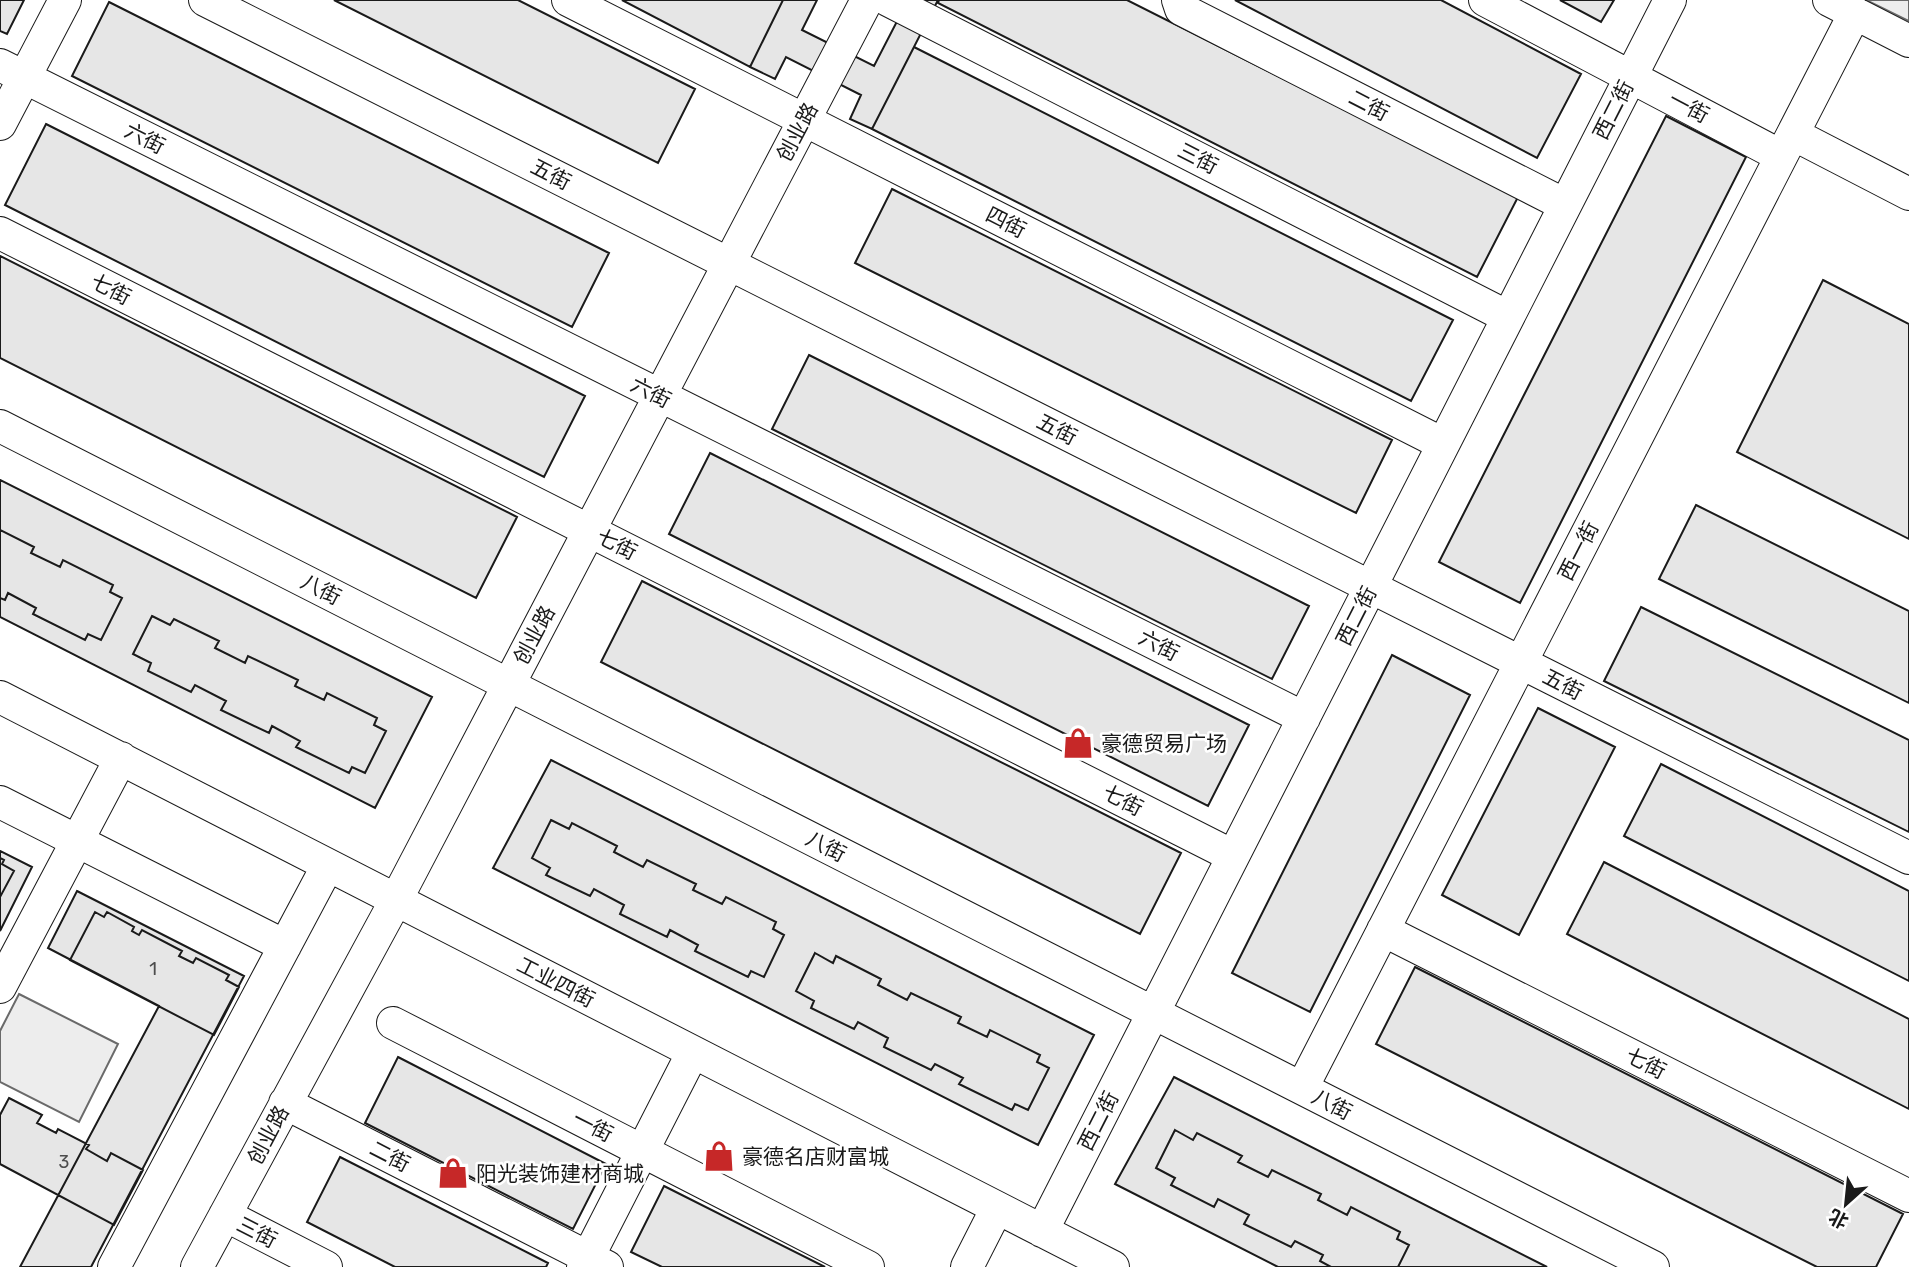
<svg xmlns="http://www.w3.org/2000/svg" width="1909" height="1267" font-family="Rubik,'Noto Sans SC',sans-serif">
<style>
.built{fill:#ededed;stroke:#6a6a6a;stroke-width:2}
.building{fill:#e6e6e6;stroke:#1a1a1a;stroke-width:2}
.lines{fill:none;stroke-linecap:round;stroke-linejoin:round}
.minor-casing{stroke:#1a1a1a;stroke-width:34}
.minor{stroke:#fff;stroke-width:32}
.labels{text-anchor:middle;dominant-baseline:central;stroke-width:5;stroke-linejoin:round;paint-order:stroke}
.number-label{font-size:18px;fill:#4d4d4d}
.street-label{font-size:21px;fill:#1a1a1a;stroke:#fff}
.poi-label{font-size:21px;fill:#1a1a1a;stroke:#fff;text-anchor:start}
</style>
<rect width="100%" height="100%" fill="#fff"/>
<path class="built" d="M1866 0H1909V22V21Z
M19 994 118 1044 79 1122 0 1082V1031Z"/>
<path class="building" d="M0 0H24L7 34 0 31Z
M334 0H518L695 89 658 163Z
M622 0H783L750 67Z
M783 0H817L802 30 874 66 908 0H938L872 129 850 119 861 95 786 57 775 79 750 67Z
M939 0H1127L1518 197 1477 277 938 3Z
M1235 0H1441L1581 74 1537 158Z
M1560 0H1614L1601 22Z
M109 2 609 253 572 327 72 76Z
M914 47 1453 320 1411 401 872 129Z
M1666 116 1746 157 1520 603 1439 562Z
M46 124 585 396 544 477 5 205Z
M892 189 1392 440 1356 513 855 263Z
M0 256 517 517 476 598 0 358Z
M1823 280 1909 324V539L1737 452Z
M809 355 1309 606 1272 679 772 429Z
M710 453 1249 725 1208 806 669 534Z
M0 480 432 697 375 808 0 617Z
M1696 505 1909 611V703L1659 579Z
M0 530 34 547 31 553 60 567 63 560 113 585 110 592 122 598 101 640 88 634 85 640 33 614 36 608 8 593 5 600 0 598Z
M642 581 1181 853 1140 934 601 662Z
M1641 607 1909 740V832L1604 681Z
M152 616 170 625 174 619 219 641 215 648 245 663 248 656 298 680 295 686 324 700 327 693 377 718 374 725 386 731 365 773 352 767 349 773 296 747 300 741 272 726 269 733 221 710 226 701 195 685 191 692 148 671 151 663 133 654Z
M1392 655 1470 695 1310 1012 1232 973Z
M1538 708 1615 747 1519 935 1442 895Z
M551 760 1094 1035 1038 1145 493 868Z
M1661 764 1909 891V981L1624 836Z
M551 820 569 829 572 823 617 846 614 852 643 867 647 860 696 884 693 890 722 904 726 897 776 922 773 929 784 935 764 977 751 971 748 977 695 951 698 945 670 930 667 937 620 914 624 905 594 889 590 896 546 875 550 868 532 858Z
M0 851 32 867 0 931Z
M0 858 4 860 2 864 14 871 0 897Z
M1604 862 1909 1019V1109L1567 934Z
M77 891 244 976 91 1267H20L159 1006 48 948Z
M95 912 104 917 107 912 134 927 132 931 139 935 142 930 182 951 179 956 193 963 196 958 229 975 226 980 239 987 214 1035 70 960Z
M815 953 833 963 836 956 881 979 878 985 907 1000 911 993 961 1017 958 1023 987 1037 990 1030 1040 1055 1037 1062 1049 1068 1028 1110 1015 1104 1012 1110 959 1084 963 1078 935 1064 931 1070 884 1047 888 1038 858 1022 854 1029 811 1008 814 1001 796 991Z
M1415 967 1903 1214 1876 1267H1817L1376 1044Z
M398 1057 606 1164 573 1229 365 1123Z
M1174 1077 1547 1267H1278L1115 1184Z
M9 1098 42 1115 37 1123 56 1133 58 1129 89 1145 86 1149 107 1161 111 1153 143 1170 114 1225 0 1164V1115Z
M1175 1130 1193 1140 1197 1133 1242 1156 1238 1162 1268 1177 1272 1170 1321 1194 1318 1200 1347 1215 1351 1207 1400 1232 1397 1239 1409 1245 1398 1267H1331L1320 1261 1323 1255 1295 1241 1291 1247 1244 1224 1249 1215 1218 1199 1214 1207 1171 1185 1175 1178 1156 1168Z
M340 1157 548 1263 546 1267H395L307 1222Z
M664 1186 825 1267H662L631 1252Z"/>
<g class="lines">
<defs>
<path id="minor" d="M205 0 1909 858
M568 0 1443 444
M888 0 1508 317
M1178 0 1181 9 1565 205
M1485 0 1781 156
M1829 0 1909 41
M0 65 1304 718
M0 124 65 0
M1793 134 1909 194
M0 233 1233 856
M0 426 1653 1267
M0 697 1113 1267
M0 802 285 946
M1383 930 1909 1196
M0 987 121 758
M393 1023 868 1267
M1302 1088 1855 13
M285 1103 607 1267
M225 1215 326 1267
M1042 1231 1670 0
M114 1267 328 865
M197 1267 396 900 867 0
M583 1267 693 1052
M967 1267 997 1208"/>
</defs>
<use href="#minor" class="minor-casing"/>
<use href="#minor" class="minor"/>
</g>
<defs>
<symbol id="shop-bare" viewBox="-9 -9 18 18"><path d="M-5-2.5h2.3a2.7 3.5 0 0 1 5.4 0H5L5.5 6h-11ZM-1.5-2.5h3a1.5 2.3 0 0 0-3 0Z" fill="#c62828" stroke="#fff" stroke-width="2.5" paint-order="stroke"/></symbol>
</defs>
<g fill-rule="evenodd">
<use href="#shop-bare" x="1056" y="721" width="44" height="44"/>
<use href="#shop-bare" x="697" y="1134" width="44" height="44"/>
<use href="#shop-bare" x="431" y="1151" width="44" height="44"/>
</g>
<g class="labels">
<g class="number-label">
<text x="153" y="969">1</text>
<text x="64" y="1162">3</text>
</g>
<g class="street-label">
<text transform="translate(1369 105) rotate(27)">二街</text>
<text transform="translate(1689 107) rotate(28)">一街</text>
<text transform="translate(1613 110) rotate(-63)">西二街</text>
<text transform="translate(797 132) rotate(-62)">创业路</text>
<text transform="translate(145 138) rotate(27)">六街</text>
<text transform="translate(1198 158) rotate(27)">三街</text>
<text transform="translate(551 174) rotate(27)">五街</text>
<text transform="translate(1006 222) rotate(27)">四街</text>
<text transform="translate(111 289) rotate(27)">七街</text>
<text transform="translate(651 392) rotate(27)">六街</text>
<text transform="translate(1057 429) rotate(27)">五街</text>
<text transform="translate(617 544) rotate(27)">七街</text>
<text transform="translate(1578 551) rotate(-63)">西一街</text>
<text transform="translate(321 589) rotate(27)">八街</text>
<text transform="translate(1356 616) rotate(-63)">西二街</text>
<text transform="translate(534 635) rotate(-62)">创业路</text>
<text transform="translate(1159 645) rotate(27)">六街</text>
<text transform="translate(1563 684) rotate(27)">五街</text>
<text transform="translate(1123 800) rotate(27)">七街</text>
<text transform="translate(826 846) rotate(27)">八街</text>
<text transform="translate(556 982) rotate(27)">工业四街</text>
<text transform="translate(1646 1063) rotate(27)">七街</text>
<text transform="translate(1332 1104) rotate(27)">八街</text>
<text transform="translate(1098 1121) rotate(-63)">西二街</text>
<text transform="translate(593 1126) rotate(27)">一街</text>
<text transform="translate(268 1135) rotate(-62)">创业路</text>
<text transform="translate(390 1156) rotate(27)">二街</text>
<text transform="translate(257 1232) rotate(27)">三街</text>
</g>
<g class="poi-label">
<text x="1101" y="743">豪德贸易广场</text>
<text x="742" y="1156">豪德名店财富城</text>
<text x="476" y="1173">阳光装饰建材商城</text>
</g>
</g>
<g transform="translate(1846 1204) rotate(207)" stroke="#ffffff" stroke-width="5" paint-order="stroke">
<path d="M0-5L12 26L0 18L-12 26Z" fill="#1a1a1a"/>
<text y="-10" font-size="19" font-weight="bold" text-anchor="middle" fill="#1a1a1a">北</text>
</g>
</svg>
